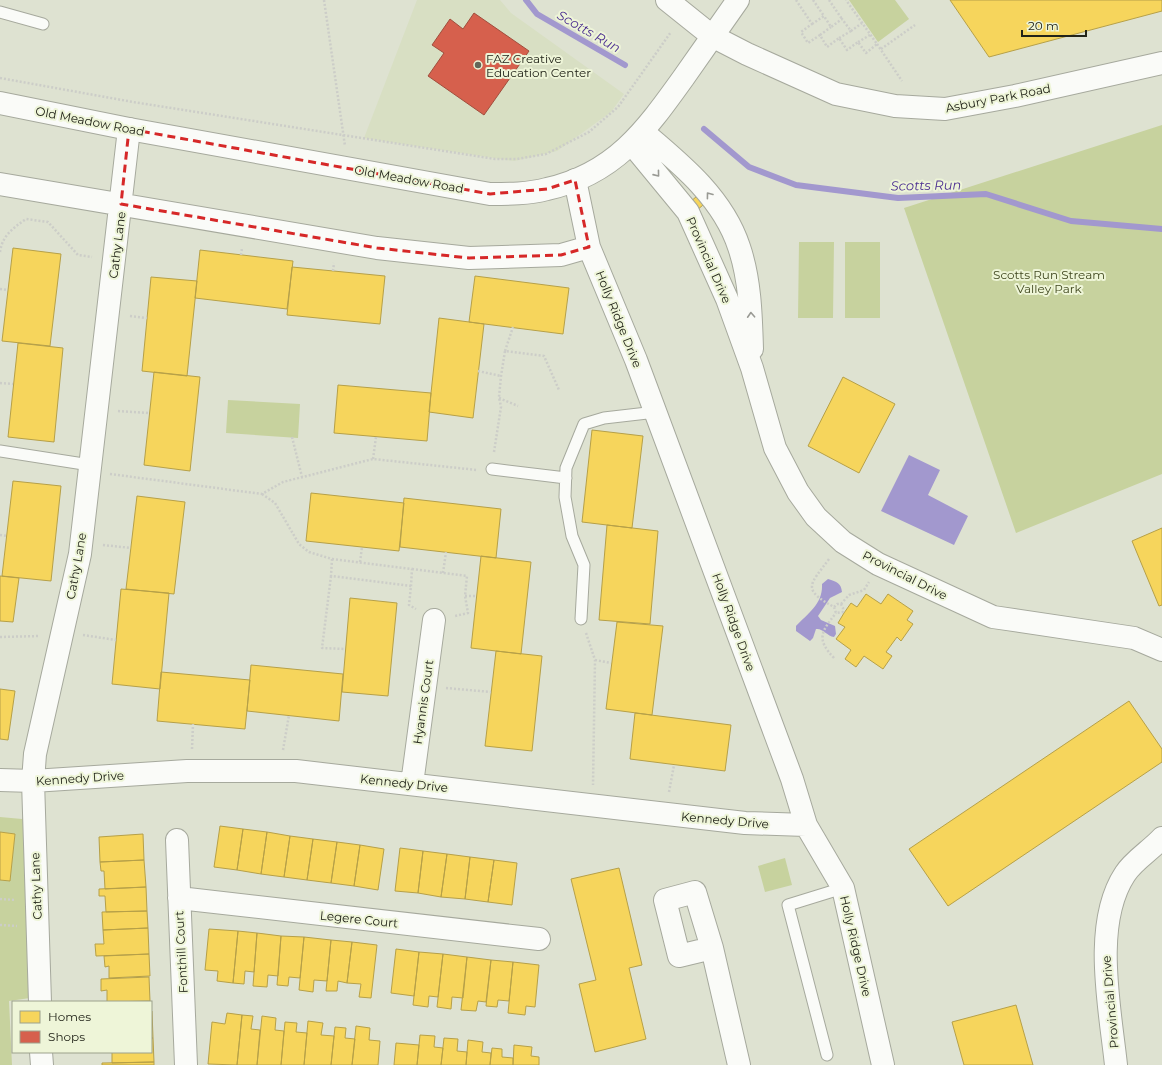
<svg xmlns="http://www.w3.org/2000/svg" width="1162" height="1065" font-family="Montserrat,sans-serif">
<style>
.built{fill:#d8dfc3}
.green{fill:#c7d29e}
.water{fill:#a298ce}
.homes{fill:#f6d55c;stroke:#b6a048}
.shops{fill:#d6604d;stroke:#a04e3d}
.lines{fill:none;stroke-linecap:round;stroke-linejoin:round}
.stream{stroke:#a298ce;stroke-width:6}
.lane-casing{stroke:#a6a99d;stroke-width:13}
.street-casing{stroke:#a6a99d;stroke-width:24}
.secondary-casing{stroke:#a6a99d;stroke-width:24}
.path{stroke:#cccdc8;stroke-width:2.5;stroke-dasharray:2 2;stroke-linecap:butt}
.lane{stroke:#fafbf8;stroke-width:11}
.street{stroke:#fafbf8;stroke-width:22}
.secondary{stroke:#fafbf8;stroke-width:22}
.oneway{stroke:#999a94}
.marked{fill:none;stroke:#d62828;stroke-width:3;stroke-dasharray:8 5;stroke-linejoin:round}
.poi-dot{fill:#646659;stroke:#eef5d8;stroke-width:1.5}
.labels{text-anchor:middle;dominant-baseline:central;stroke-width:4;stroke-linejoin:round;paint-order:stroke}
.poi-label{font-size:12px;fill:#222419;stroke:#eef5d8;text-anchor:start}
.street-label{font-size:12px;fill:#222419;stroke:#eef5d8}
.park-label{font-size:12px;fill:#40481f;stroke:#eef5d8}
.water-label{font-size:13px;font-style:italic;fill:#4a2d90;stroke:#eef5d8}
</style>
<rect width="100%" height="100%" fill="#dee2d1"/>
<path class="built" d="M417 0H500L511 13 624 94 611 112 557 151 514 161 364 138Z"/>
<path class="green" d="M849 0H895L909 19 878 42Z
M1162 125V474L1016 533 904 208Z
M799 242H834L833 318H798Z
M845 242H880V318H845Z
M228 400 300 404 298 438 226 433Z
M24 815 30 998 9 1001 12 1065H0V880L10 881 15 834 0 832V817L22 819Z
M785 858 792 885 765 892 758 866Z"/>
<path class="water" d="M909 455 940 470 928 495 968 516 954 545 881 511Z
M828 579C837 582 841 583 842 592L830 598 818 616 821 620 835 626 836 634 834 637C827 636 823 628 816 629L813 638 810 641 796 631V626C808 613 823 604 822 584Z"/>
<path class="homes" d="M950 0H1162V11L989 57Z
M697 196 703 205 696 211 689 203Z
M13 248 61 254 50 346 2 341Z
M200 250 293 261 287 309 195 298Z
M292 267 385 276 380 324 287 315Z
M475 276 569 288 563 334 469 322Z
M151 277 197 281 187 376 142 371Z
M439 318 484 324 473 418 429 412Z
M18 343 63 348 54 442 8 437Z
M154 372 200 377 190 471 144 465Z
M843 377 895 404 859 473 808 446Z
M338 385 431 393 427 441 334 433Z
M592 430 643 436 632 528 582 522Z
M13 481 61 486 51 581 2 576Z
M311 493 404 503 399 551 306 541Z
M137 496 185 502 174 594 126 589Z
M404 498 501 509 496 558 400 547Z
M607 525 658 531 650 624 599 620Z
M1162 528V605L1159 606 1132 541Z
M481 556 531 562 521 654 471 648Z
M0 576 19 578 13 622 0 621Z
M121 589 169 593 160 689 112 684Z
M866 594 881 604 888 594 913 611 907 620 913 624 901 641 897 637 886 652 892 656 883 669 864 656 856 667 845 659 851 650 836 639 845 627 838 623 844 613 851 603 857 607Z
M350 598 397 603 388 696 342 692Z
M617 622 663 626 652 715 606 709Z
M496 651 542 656 532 751 485 746Z
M251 665 343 674 339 721 247 711Z
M161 672 250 680 245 729 157 721Z
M0 689 15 691 8 740 0 739Z
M1129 701 1162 749V762L948 906 909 849Z
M635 713 731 725 725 771 630 759Z
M220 826 243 829 237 870 214 867Z
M243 829 267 832 261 874 237 870Z
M0 832 15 834 10 881 0 880Z
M267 832 290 836 284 877 261 874Z
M143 834 144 860 100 862 99 837Z
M290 836 313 839 307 880 284 877Z
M313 839 337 842 331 883 307 880Z
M337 842 360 845 354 886 331 883Z
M360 845 384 849 378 890 354 886Z
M400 848 423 851 418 893 395 891Z
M423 851 447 854 441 897 418 893Z
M447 854 470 857 465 899 441 897Z
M470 857 494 860 488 902 465 899Z
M144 860 146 887 105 889 104 871H101L100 862Z
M494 860 517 863 512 905 488 902Z
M619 868 642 965 629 968 646 1039 595 1052 579 984 596 980 571 879Z
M146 887 147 911 106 912 105 896H99V889Z
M147 911 148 928 103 930 102 912Z
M148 928 149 954 96 956 95 944H104L103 930Z
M209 929 238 931 233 983 217 981 218 971 205 970Z
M238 931 257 933 254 972 245 971 244 984 233 983Z
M257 933 281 936 278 976 268 975 267 987 253 986Z
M281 936 304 937 300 978 289 977 288 986 277 985Z
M304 937 331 940 327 981 314 980 313 992 299 990Z
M331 940 352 942 347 983 338 981 337 991H326Z
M352 942 377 945 371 998 359 997 361 984 347 983Z
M396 949 419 952 414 996 391 993Z
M419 952 443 954 438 997 429 996 428 1007 413 1005Z
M149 954 150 976 109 978V966L105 967 104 956Z
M443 954 467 957 463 998 452 997 451 1009 437 1007Z
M467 957 491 960 486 1002 478 1001 476 1011 461 1010Z
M491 960 513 962 509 1001 498 1000 497 1007 486 1006Z
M513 962 539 965 535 1007 526 1006 525 1015 508 1013Z
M149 977 150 1001 107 1002V990L101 991V979Z
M1016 1005 1033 1065H964L952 1022Z
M151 1011H152L153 1038H151Z
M227 1013 242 1015 237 1065 208 1064 212 1022 225 1024Z
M242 1015 253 1016 251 1029 260 1030 257 1065H237Z
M262 1016 276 1018 275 1030 284 1031 281 1065H257Z
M308 1021 323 1023 321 1035 334 1036 331 1065H304Z
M285 1022 297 1023 296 1032 307 1033 304 1065H281Z
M356 1026 370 1028 369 1040 380 1041 378 1065H352Z
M335 1027 346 1028 345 1038 355 1039 352 1065H331Z
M420 1035 435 1036 434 1047 443 1048 441 1065H417Z
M151 1038H153L154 1062 112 1063V1052H151Z
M444 1038 458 1039 457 1051 467 1052 466 1065H441Z
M468 1040 483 1042 482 1052 491 1053 490 1065H466Z
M396 1043 419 1045 417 1065H394Z
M514 1045 532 1047 531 1056 539 1057V1065H513Z
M492 1048 502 1049V1057L513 1058V1065H490Z
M154 1062V1065H102V1063Z"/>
<path class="shops" d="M474 13 529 51 484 115 428 76 444 53 432 45 450 19 463 29Z"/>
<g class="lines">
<path class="stream" d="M526 0 537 14 625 65
M704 129 749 167 796 185 898 198 986 194 1071 221 1162 229"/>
<defs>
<path id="lane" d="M0 12 43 24
M0 451 90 465
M492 469 566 478
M581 619 584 565 572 536 565 497 566 468 584 424 604 418 656 412
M827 1055 788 905 843 888"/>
<path id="street" d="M667 0 712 36 747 54 836 94 895 106 945 109 1015 96 1162 63
M643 132C681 164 723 198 739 247 750 279 751 315 752 349
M632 144 688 212 727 299 752 368 775 448 798 492 816 517 843 542 878 564 993 617 1134 638 1162 650
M575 180 589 247 636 360 792 779 806 825 843 888 883 1065
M0 184 377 248 469 258 561 255 589 247
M0 780 33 781 187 771H296L745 823 806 825
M412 784 434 620
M177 840 186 1065
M179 898 539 939
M712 948 695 892 665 900 679 956 712 948 739 1065
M40 1002 33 781 35 754 80 554 129 129
M41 1052 42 1065
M1116 1065C1110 1008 1092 924 1125 874 1133 861 1151 850 1162 838"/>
<path id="secondary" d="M0 103 129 129 490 194C509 194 528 194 547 189 615 174 646 130 684 77 702 51 720 26 738 0"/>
</defs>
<use href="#lane" class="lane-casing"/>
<use href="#street" class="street-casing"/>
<use href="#secondary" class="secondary-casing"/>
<path class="path" d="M324 0 345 146
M796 0 812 24 801 32 808 43 820 35 827 47 839 38 847 50 858 42 866 53 877 44 846 0
M813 0 824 16
M829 0 842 19
M812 24 824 16 831 27 842 19 851 31 862 23
M820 35 831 27
M839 38 851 31
M858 42 870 35
M877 44 902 81
M881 49 915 25
M0 78 133 102 495 159H517L546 154 589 132 618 107 671 32
M0 252C2 236 13 228 26 219L48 222 78 255 92 257
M241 255 242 248
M333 271 334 263
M0 289 8 290
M130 316 147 318
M505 351 513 327
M478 371 501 376
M0 383 13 384
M499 398 518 406
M118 411 149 413
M292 437 302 477
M494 452 501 407 499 397 501 376 505 351 544 356 559 390
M373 459 376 437
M110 474 262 494 283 482 373 459 477 470
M262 494 275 503 299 544 309 552 332 559 331 576 411 586 409 605 416 609
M0 535 7 536
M103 545 131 548
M332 559 412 569 411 586
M829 559C810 585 801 589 834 607L836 613 843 612V608L841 604H837L834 607
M360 562 362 547
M412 569 467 576 465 596 468 613 455 616
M443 573 446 552
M331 576 322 648 345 649
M465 596H476
M841 604 849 595 864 590 869 582
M586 633 595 660 593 785
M83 635 116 640
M0 637 39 636
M834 658C816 639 821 632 836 613
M595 660 611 663
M446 688 491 692
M192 749 193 724
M283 750 289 715
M669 792 674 765
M0 899 16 900
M0 925 17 926"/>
<use href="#lane" class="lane"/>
<use href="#street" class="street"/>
<use href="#secondary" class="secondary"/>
</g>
<defs><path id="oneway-chevron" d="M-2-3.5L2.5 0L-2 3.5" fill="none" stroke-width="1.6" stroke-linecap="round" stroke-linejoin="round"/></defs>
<g class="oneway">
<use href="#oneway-chevron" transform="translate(657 174) rotate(51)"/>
<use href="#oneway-chevron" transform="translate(709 195) rotate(-127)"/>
<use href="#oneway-chevron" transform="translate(751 315) rotate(-93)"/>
</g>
<path class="marked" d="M129 129 490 194 547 189 575 180 589 247 561 255 469 258 377 248 121 204Z"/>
<circle class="poi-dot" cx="478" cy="65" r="4"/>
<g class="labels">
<g class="poi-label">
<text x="486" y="58">FAZ Creative<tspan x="486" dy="14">Education Center</tspan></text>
</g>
<g class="street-label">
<text transform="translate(998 98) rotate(-11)">Asbury Park Road</text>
<text transform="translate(90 121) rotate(11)">Old Meadow Road</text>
<text transform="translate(409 179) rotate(10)">Old Meadow Road</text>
<text transform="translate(117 245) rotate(-83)">Cathy Lane</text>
<text transform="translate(709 260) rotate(66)">Provincial Drive</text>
<text transform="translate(619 319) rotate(68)">Holly Ridge Drive</text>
<text transform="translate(76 566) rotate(-80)">Cathy Lane</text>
<text transform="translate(905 575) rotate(27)">Provincial Drive</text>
<text transform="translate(734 622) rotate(70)">Holly Ridge Drive</text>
<text transform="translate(423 702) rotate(-82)">Hyannis Court</text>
<text transform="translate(80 778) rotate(-4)">Kennedy Drive</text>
<text transform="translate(404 783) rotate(6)">Kennedy Drive</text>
<text transform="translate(725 820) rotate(5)">Kennedy Drive</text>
<text transform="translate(36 886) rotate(-92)">Cathy Lane</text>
<text transform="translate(359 919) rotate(6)">Legere Court</text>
<text transform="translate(856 946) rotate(77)">Holly Ridge Drive</text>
<text transform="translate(181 952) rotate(-93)">Fonthill Court</text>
<text transform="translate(1110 1002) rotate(-95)">Provincial Drive</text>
</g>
<g class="park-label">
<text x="1049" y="274">Scotts Run Stream<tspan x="1049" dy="14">Valley Park</tspan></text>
</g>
<g class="water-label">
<text transform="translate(589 31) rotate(30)">Scotts Run</text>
<text transform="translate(926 185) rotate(-1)">Scotts Run</text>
</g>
</g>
<rect x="12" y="1001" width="140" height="52" fill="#eef5d8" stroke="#9ca18c"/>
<rect x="20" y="1011" width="20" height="12" fill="#f6d55c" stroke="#9ca18c"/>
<text x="48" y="1021" font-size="12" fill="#222419">Homes</text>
<rect x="20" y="1031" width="20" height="12" fill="#d6604d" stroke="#9ca18c"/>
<text x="48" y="1041" font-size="12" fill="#222419">Shops</text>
<path d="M1022 30v6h64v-6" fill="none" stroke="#222419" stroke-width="2"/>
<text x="1028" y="30" font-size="12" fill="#222419" stroke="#eef5d8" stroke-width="3" paint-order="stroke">20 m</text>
</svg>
